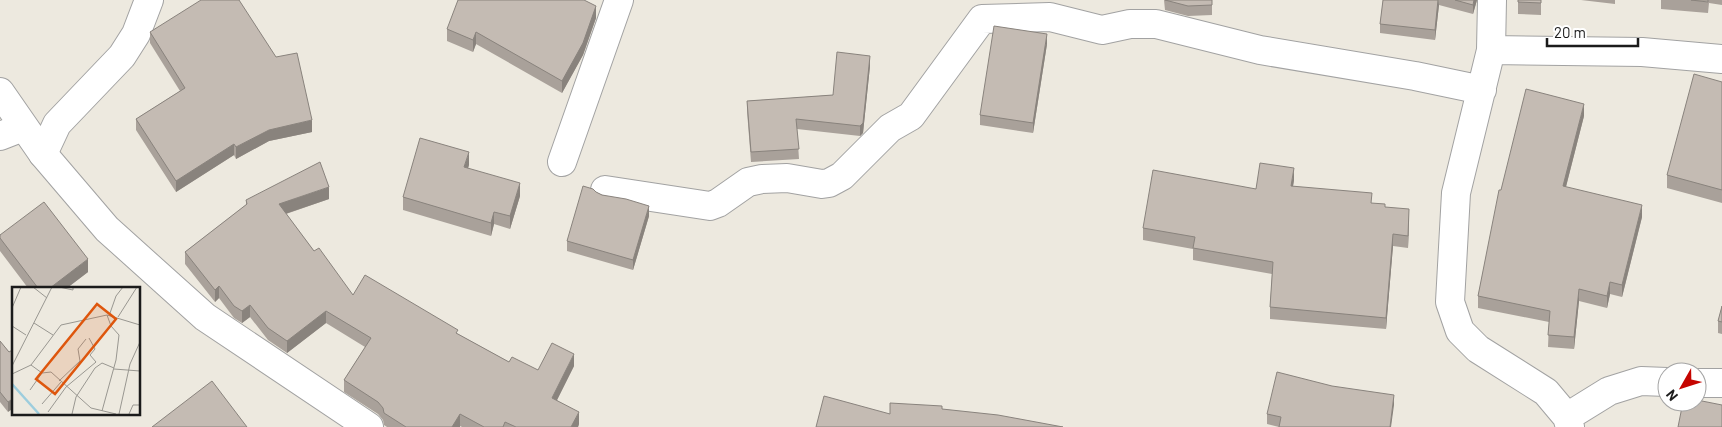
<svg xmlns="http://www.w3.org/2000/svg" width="1722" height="427" font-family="Barlow,sans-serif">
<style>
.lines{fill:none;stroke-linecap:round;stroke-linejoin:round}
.minor-casing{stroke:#a2a2a2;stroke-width:30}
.tertiary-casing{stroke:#a2a2a2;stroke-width:30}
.minor{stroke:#fff;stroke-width:28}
.tertiary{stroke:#fff;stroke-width:28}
.wall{fill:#a9a19a}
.shaded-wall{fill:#89837d}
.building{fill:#c4bbb3;stroke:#89837d}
.inset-river{fill:none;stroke:#9dcddd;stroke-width:2.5}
.inset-road{fill:none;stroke:#999791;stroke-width:1}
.view{fill:#de560d;fill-opacity:0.15;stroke:#de560d;stroke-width:2.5}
.inset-edge{fill:none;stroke:#1b1b1b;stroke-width:2.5}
</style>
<rect width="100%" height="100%" fill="#ede9df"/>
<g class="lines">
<defs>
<path id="minor" d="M1492 0 1491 50 1456 193 1450 302 1460 331 1478 349 1546 392 1567 417 1570 427
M1491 50 1642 52 1722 59
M0 136 23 127
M43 154 57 124 122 56 136 34 149 0
M562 162 619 0
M605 190 710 206 718 203 748 182 762 179 787 178 822 184 829 183 842 176 890 128 911 116 982 19 1050 17 1102 30 1130 24H1156L1260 50 1415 76 1482 90
M1697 383H1722
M1567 417 1609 391 1641 381 1667 382"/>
<path id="tertiary" d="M0 92 43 154 107 229 205 317 369 427"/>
</defs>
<use href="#minor" class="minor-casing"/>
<use href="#tertiary" class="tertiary-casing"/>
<use href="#minor" class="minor"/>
<use href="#tertiary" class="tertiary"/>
</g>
<path class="wall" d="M1164 0H1212V15L1188 16 1165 10Z
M1383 0H1477L1473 14 1439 5 1435 40 1380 33V24Z
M1518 0H1541V15L1518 14Z
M1581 0H1615V4Z
M1661 0H1722V5L1709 3 1708 13 1661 9Z
M596 18 583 55 562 93 476 44 473 52 447 41V29Z
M150 32 312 132 269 141 236 159 234 155 176 192 136 130V119L180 91 150 43Z
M1047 44 1033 133 980 125V115Z
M870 66 863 133 860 136 797 129 799 159 751 162 747 111V101L833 95Z
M1722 82V203L1667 188V175Z
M1584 116 1566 187 1642 217 1622 297 1610 294 1607 308 1579 301 1574 349 1548 347 1549 322 1478 308V296L1501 190Z
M469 165 468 168 520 196 510 229 494 224 491 236 403 210V197Z
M1294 180 1293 186 1385 207 1409 221 1408 248 1393 246 1386 329 1270 319V307L1272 274 1193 260V249L1143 240V228Z
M596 192 649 216 633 270 567 251V241Z
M329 199 286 214 314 251 353 295 458 334 509 362 538 370 574 366 557 400 579 424 578 427H462L460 426V427H387L384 425 383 420 378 414 344 392V380L365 347 326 323 287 353 268 340 250 317 242 323 234 318 219 298 215 302 185 264V252L246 205V200Z
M0 235 88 272 67 288H28L0 251Z
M1722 306V334L1718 333V321Z
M0 341 9 352 8 412 0 402Z
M1394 405 1279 427 1267 424V414Z"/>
<path class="shaded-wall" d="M1438 0 1439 5 1435 40V30Z
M1474 0H1477L1473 14V5Z
M596 6V18L583 55 562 93V81Z
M476 32V44L473 52V40Z
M1047 34V44L1033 133V123Z
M870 56V66L863 133 860 136V126Z
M1584 104V116L1563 198V186Z
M312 120V132L269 141 236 159V147L269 130Z
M234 144V155L176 192V181Z
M469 152V165L464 180V167Z
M1294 168V180L1291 198V186Z
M520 183V196L510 229V216Z
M329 187V199L279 216V204Z
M1642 205V217L1622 297V285Z
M649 206V216L633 270V260Z
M1409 209V221L1408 248V236Z
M494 212V224L491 236V223Z
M1393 234V246L1386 329V318Z
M88 259V272L67 288H50Z
M1610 282V294L1607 308V296Z
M219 286V298L215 302V290Z
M1579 289V301L1574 349V337Z
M250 305V317L242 323V311Z
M326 311V323L287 353V341Z
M574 354V366L552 410V398Z
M1394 395V405L1391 427H1390Z
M14 398V408L8 412V402Z
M579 412V424L578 427H571Z
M460 414V427H452Z"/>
<path class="building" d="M201 0H239L276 57 297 53 312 120 269 130 236 147 234 144 176 181 136 119 185 88 150 32Z
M458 0H584L596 6 583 43 562 81 476 32 473 40 447 29Z
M1165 0H1212V5L1188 6Z
M1383 0H1438L1435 30 1380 24Z
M1455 0H1474L1473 5Z
M1518 0H1541V3L1518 2Z
M1691 0H1708V2Z
M994 26 1047 34 1033 123 980 115Z
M837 52 870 56 863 123 860 126 796 119 799 149 751 152 747 101 833 95Z
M1694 74 1722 82V190L1667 175Z
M1526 89 1584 104 1563 186 1642 205 1622 285 1610 282 1607 296 1579 289 1574 337 1548 335 1550 311 1478 296 1499 190H1501Z
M420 138 469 152 464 167 520 183 510 216 494 212 491 223 403 197Z
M320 162 329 187 279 204 314 251 319 248 353 295 365 275 458 330 456 333 509 362 512 357 538 370 552 343 574 354 552 398 579 412 571 427H516L505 422 503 427H484L460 414 452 427H406L384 413 383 408 378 402 344 380 371 338 326 311 287 341 268 328 250 305 242 311 234 306 219 286 215 290 185 252 247 204 246 200Z
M1260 163 1294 168 1291 186 1372 193 1371 203 1385 204V207L1409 209 1408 236 1393 234 1386 318 1270 307 1273 262 1193 248 1195 237 1143 228 1153 170 1256 189Z
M583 186 593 189 596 192 602 195 626 199 649 206 633 260 567 241Z
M44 202 88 259 50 288H38L0 238V235Z
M1722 306V322L1718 321Z
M0 341 9 352 14 349V398L8 402 0 392Z
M1277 372 1332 386 1394 395 1390 427H1279L1281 417 1267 414Z
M212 381 247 427H152Z
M824 396 890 414V403L942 406V409L998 415 1063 427H816Z
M1697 400 1722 405V427H1678L1683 402H1697Z"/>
<g transform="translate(12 287)">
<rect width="128" height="128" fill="#ede9df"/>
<path class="inset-river" d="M0 97 27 127"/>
<path class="inset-road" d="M21 0 35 11M47 0 61 3V0M0 21 9 0M97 29 104 9 111 0M106 30 125 0M22 36 41 48M0 39 14 48M19 78 30 86 39 85 79 121 104 127M0 79 40 0M102 82 128 84M0 87 19 78 49 38 95 28 128 38M47 94 68 74 66 62 74 52M18 103 30 86M30 117 49 95M90 124 104 73 107 48 99 39 95 28M36 125 54 100 84 75 78 68 83 62 77 51M60 127 64 110 83 81 90 76 102 81M107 127 118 77 128 55M117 127 121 118H128"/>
<path class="view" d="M85 17 104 32 43 107 24 92Z"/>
<rect width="128" height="128" class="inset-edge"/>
</g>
<g transform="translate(1682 387) rotate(231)"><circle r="24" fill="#ffffff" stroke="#a4a4a4"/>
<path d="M0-4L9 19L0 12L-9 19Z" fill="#c50500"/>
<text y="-8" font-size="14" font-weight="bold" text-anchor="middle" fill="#1b1b1b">N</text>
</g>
<path d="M1547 38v8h91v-8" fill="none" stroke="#1b1b1b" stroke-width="2.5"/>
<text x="1554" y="38" font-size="15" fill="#1b1b1b" stroke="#ffffff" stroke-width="4" paint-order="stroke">20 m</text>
</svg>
